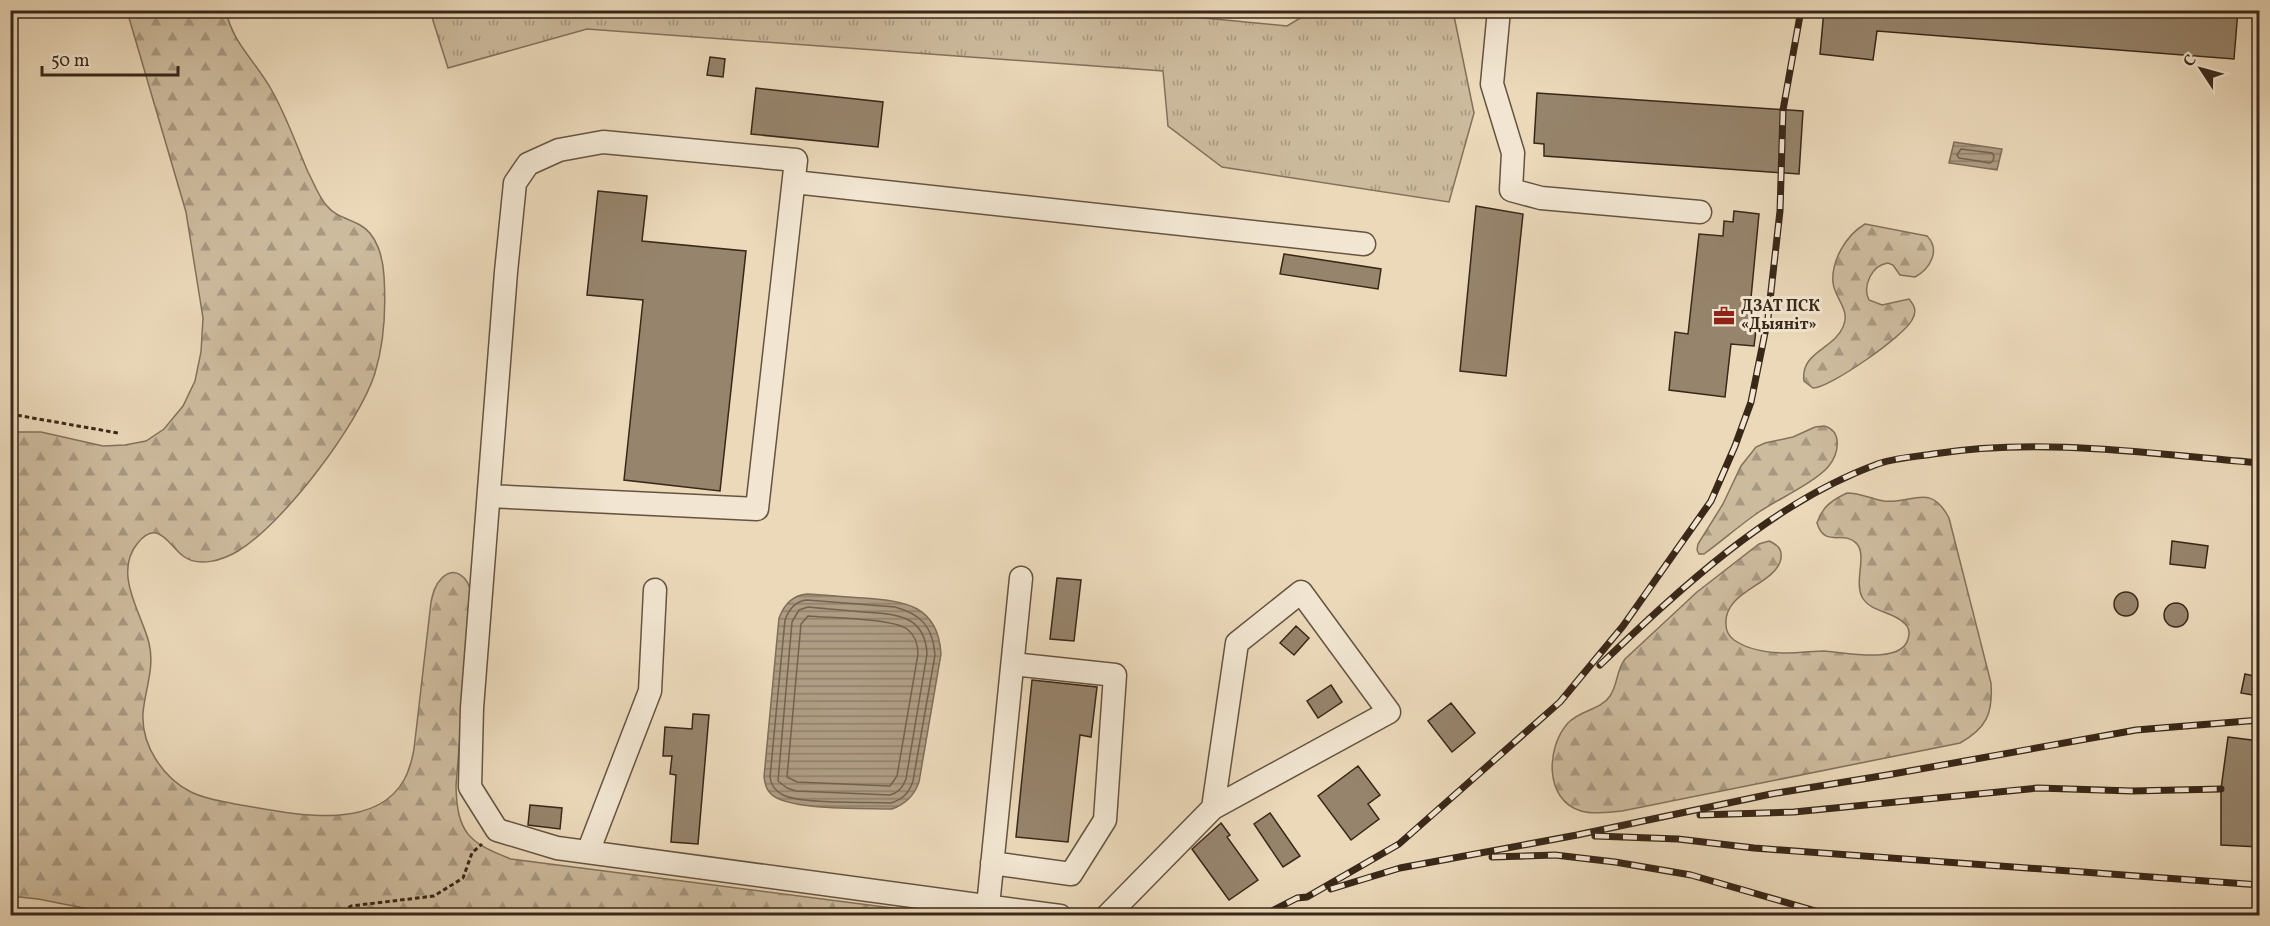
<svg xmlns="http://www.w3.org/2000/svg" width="2270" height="926" font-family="Vollkorn,serif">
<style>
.grass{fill:url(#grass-tufts);stroke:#83715b;stroke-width:1.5}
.forest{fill:url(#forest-firs);stroke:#83715b;stroke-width:1.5}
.water{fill:url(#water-rules);stroke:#7f6d58;stroke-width:1.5}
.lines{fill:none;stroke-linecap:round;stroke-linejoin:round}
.shore{stroke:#74624e;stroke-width:1.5}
.building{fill:#96846c;stroke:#392718;stroke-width:1.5}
.minor-casing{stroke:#665440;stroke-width:25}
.path{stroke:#392718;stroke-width:3;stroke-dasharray:4.5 3;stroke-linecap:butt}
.minor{stroke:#f2e6d2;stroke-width:22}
.rail-casing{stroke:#392718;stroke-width:7}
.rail{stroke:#f2e6d2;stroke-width:4.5;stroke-dasharray:14;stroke-linecap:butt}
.labels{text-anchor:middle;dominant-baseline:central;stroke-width:6;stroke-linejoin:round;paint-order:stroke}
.poi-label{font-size:16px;font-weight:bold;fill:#392718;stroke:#f2e6d2;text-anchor:start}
</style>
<defs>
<pattern id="grass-tufts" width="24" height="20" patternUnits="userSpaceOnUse" patternTransform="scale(1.5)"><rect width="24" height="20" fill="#cdbb9e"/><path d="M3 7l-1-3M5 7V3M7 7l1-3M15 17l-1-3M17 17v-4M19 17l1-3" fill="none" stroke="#a79880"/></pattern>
<pattern id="forest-firs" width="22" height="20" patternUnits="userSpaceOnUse" patternTransform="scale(1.5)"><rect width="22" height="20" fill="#cdbb9e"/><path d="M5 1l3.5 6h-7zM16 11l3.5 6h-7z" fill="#a79880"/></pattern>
<pattern id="water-rules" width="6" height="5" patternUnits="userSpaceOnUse" patternTransform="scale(1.5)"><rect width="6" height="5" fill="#ae9c83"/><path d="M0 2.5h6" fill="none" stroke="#8f7f6a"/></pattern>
</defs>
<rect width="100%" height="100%" fill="#ebd9ba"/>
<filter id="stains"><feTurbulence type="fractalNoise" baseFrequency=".00333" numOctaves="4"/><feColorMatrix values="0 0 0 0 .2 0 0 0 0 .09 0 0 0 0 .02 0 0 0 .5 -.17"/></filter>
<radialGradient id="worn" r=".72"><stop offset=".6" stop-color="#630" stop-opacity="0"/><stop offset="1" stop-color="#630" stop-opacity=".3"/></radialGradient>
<path class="grass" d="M1120 10 1287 26 1312 11H1453L1474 113 1449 202 1222 167 1168 126 1163 71 587 29 448 68 430 11Z"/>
<path class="forest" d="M127 11H226C232 42 256 62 271 89 286 115 296 144 308 172 314 183 318 196 327 206 336 217 348 218 360 225 377 234 383 258 384 276 386 307 384 343 375 373 359 424 283 524 238 551 223 560 199 568 183 556 169 546 158 517 137 544 113 574 142 614 149 643 155 668 145 689 143 713 141 745 163 778 191 792 205 799 220 801 235 804 285 812 373 835 404 780 409 771 412 760 414 749L431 602C433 593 435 585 441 579 455 564 469 578 471 594L456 786C457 833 469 843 511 859L947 915 124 916 38 899 11 896 10 432H41L103 446 125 445 146 441 164 429 183 406 195 381 201 352 203 318 186 212Z
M1865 224 1927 236C1941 250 1930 269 1915 277L1900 275 1893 265 1888 263C1872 265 1862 286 1869 300L1882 305 1909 299C1915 306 1917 312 1912 320 1904 336 1830 388 1813 388L1804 381C1800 352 1834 349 1843 327 1851 310 1835 299 1833 283 1831 261 1846 235 1865 224Z
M1824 426C1843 431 1839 454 1828 467 1815 482 1777 500 1759 512 1740 525 1723 540 1704 554H1699L1697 550 1698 544 1723 504 1741 466 1756 447 1765 443 1793 437 1815 427Z
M1847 493C1861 493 1871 499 1884 501 1913 504 1930 482 1949 518L1991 683C1993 713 1987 728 1960 743L1622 811C1610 812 1594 815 1581 811 1544 800 1546 747 1568 723 1580 710 1601 710 1610 696 1618 684 1616 671 1625 659L1697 592 1759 544 1769 541C1778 545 1784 550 1780 562 1771 586 1723 592 1726 625 1726 632 1729 636 1734 640 1753 653 1783 654 1805 652 1811 652 1817 651 1824 651 1844 652 1901 665 1908 639 1910 633 1909 627 1904 623 1893 611 1871 613 1862 597 1854 581 1867 556 1857 544 1844 529 1825 549 1817 523 1822 507 1832 500 1847 493Z"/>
<path class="water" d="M1954 142 2002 149 1997 170 1949 163Z
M807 594C826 595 845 597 864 598 905 601 938 605 941 654L919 782C914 796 906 804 892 809 866 808 788 811 771 794 766 789 765 784 764 777L779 618C784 605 792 595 807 594Z"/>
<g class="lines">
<path class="shore" d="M1961 149 1992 153 1994 156 1993 161 1990 163 1959 158 1957 155Z
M807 600 895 607C921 614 933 627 935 655L913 781C909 793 903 799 891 803 867 802 801 804 783 795 775 791 771 785 770 777L785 620C789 609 795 601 807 600Z
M808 607C826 609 845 610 863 612 895 614 925 614 927 654L906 779C903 787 899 793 890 795L796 791 787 788 778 781 792 622 799 610Z
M808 616C828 618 892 618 907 629 915 635 918 644 918 654L897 776 890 786 797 782 787 777 801 624Z"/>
</g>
<path class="building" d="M1824 10H2238L2234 59 1877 31 1873 60 1820 54Z
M710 57 725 59 723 77 707 75Z
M756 88 883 102 878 147 751 134Z
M1537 93 1803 111 1799 174 1544 156V144L1534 143Z
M598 191 647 196 642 241 746 251 720 491 624 480 643 300 587 295Z
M1476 206 1523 214 1506 376 1460 371Z
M1734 211 1759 214 1751 298 1760 299 1754 346 1731 344 1725 397 1669 390 1675 332 1688 334 1699 234 1723 236 1724 221 1733 222Z
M1284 254 1381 269 1378 289 1280 274Z
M2172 541 2208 546 2205 568 2170 564Z
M1057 578 1081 580 1074 641 1050 639Z
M2114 604a12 12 0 1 1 24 0a12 12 0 1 1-24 0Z
M2164 615a12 12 0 1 1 24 0a12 12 0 1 1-24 0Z
M1296 626 1309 638 1294 655 1280 643Z
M2245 674 2259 677V696L2241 693Z
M1032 680 1097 687 1091 737 1080 735 1068 842 1016 837Z
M1331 685 1342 702 1318 718 1307 701Z
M1451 703 1475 733 1452 752 1428 721Z
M693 714 709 715 698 844 671 842 676 775 670 774 672 756H663L665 727 692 729Z
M2228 737 2259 741V847L2221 845V789Z
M1358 766 1380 795 1368 804 1379 819 1351 840 1318 796Z
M530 805 562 808 560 829 528 825Z
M1270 813 1300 856 1283 867 1254 824Z
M1221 823 1230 835 1227 837 1258 880 1229 900 1192 849Z"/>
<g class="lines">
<defs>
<path id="minor" d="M1499 10 1492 84 1513 153 1511 190 1541 198 1700 212
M794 182 1364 244
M489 496 757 509 796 160 603 142 559 150 528 164 515 183 506 272 472 708 470 787 497 830 557 848 1060 916
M588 852 650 691 655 590
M992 863 1071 874 1105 820 1115 675 1013 664
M988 906 1021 578
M1107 916 1213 808 1389 712 1301 592 1237 643 1213 808"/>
</defs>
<use href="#minor" class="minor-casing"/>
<path class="path" d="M10 414 118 433
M336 916 351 906 434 896 463 878 472 853 482 844"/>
<use href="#minor" class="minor"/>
<defs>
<path id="rail" d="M1600 665C1680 589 1770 504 1875 465 1892 458 1914 457 1933 454 2042 437 2151 454 2260 463
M1700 815 1794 812 2038 788 2132 791 2221 789
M1595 836 1678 839 1754 848 2260 885
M1492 857 1555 855 1615 862 1691 875 1833 916
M1331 889 1400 868 1577 835 1771 794 1887 775 2136 730 2260 720
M1262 916 1297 898 1307 897 1399 844 1560 702 1623 626 1711 501 1735 446 1751 402 1768 318 1780 211 1783 110 1801 10"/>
</defs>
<use href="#rail" class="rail-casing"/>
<use href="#rail" class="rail"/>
</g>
<defs>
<symbol id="office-bare" viewBox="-9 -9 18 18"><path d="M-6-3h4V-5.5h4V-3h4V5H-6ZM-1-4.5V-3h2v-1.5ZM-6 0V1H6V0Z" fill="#8f2418" stroke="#f2e6d2" stroke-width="2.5" paint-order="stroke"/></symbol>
</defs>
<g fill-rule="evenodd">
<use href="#office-bare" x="1709" y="301" width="30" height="30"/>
</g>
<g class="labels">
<g class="poi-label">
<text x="1741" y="307">ДЗАТ ПСК<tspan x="1741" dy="18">«Дыяніт»</tspan></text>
</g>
</g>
<rect width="2270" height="926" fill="none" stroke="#ebd9ba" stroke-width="36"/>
<rect x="12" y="12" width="2246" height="902" fill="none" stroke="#392718" stroke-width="3"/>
<rect x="18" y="18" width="2234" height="890" fill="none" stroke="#392718" stroke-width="1.5"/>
<g transform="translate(2201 69) rotate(306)" stroke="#f2e6d2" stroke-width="4.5" paint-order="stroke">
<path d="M0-4.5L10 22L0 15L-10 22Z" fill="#392718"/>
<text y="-9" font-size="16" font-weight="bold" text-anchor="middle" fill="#392718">С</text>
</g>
<path d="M42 66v9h136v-9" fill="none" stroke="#392718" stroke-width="3"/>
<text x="51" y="66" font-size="18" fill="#392718" stroke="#f2e6d2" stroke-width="4.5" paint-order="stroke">50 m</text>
<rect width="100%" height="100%" filter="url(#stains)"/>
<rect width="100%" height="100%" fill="url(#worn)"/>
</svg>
